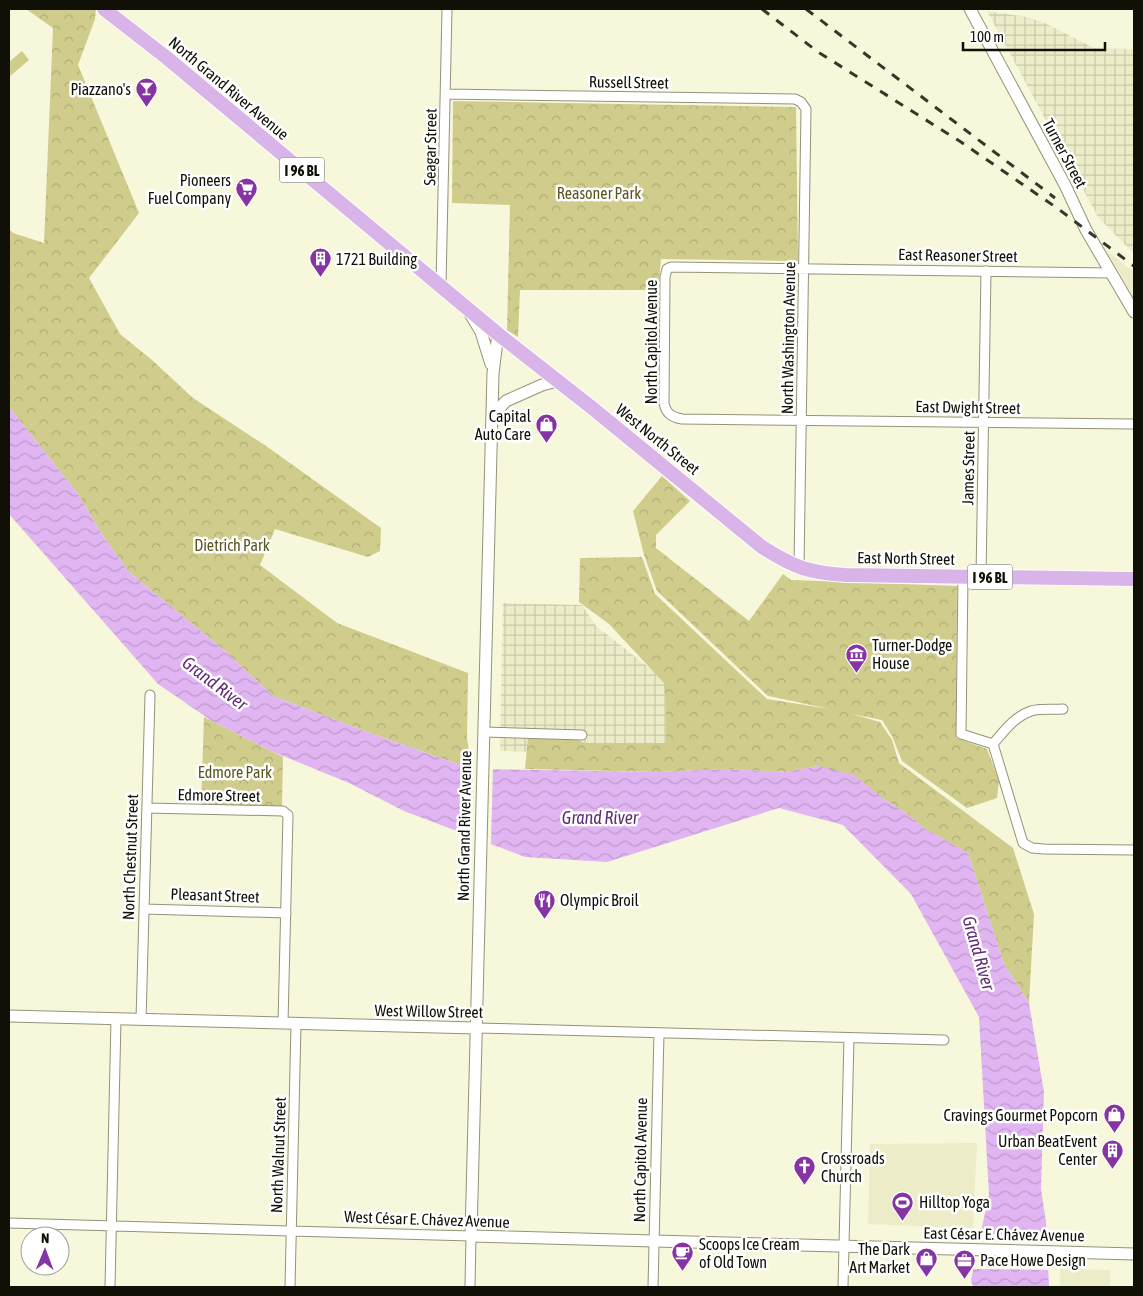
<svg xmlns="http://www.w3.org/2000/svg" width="1143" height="1296" font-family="'Asap Condensed',sans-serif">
<defs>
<pattern id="industrial-grid" width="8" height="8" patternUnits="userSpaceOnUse" patternTransform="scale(1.25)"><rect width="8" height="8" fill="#edecc8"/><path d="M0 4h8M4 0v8" fill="none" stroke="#cac9aa"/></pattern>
<pattern id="forest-crowns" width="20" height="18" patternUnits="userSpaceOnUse" patternTransform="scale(1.25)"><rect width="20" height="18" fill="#cfcc8c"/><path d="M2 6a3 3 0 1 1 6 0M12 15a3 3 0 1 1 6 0" fill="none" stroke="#b1ae77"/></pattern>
<pattern id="water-waves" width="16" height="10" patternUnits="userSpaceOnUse" patternTransform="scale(1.25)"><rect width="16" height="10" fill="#e0b5f2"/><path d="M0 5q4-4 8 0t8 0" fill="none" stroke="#bf9bce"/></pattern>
</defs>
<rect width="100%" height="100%" fill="#f7f7db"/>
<path fill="#edecc8" d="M1106 250 1134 272V299Z
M977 1143 973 1228 868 1224 870 1144Z
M1060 1269 1110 1270V1287H1060Z"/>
<path fill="url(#industrial-grid)" d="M987 11 1027 17 1045 23 1094 48 1134 49V254L1098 217Z
M503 603 582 605 596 626 669 683 668 755 500 751Z"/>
<path fill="#cfcc8c" d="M22 51 29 60 9 77V62Z"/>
<path fill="url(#forest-crowns)" d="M26 9H96L95 19 78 65 139 213 89 278 120 334 152 360 193 398 266 446 381 528 380 551 368 557 275 529 260 565 337 623 468 673 467 738 472 769 367 732 273 696 224 650 129 572 101 533 78 494 9 407V229L13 233 44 243 53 28Z
M453 101 796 107 798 261 661 259 658 290H520L518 337 507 330 510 205 452 203Z
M662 476 690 501 656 535V548L749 621 783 574 791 580 957 586 956 738 987 749 999 781 997 798 967 808 902 761 892 736 882 720 852 714 880 722 892 740 899 763 1013 848 1034 914 1029 1003 1004 964 968 853 924 828 906 813 884 799 818 766 786 772 725 769 659 772 525 769 528 737 576 739 584 743H666V704L664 683 609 624 579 602 580 558 642 557 655 594 767 699 830 709 768 696 657 591 644 555 633 511Z
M204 717 283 757 282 807 201 805Z"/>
<path fill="url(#water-waves)" d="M9 407 78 494 101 533 129 572 224 650 273 696 367 732 472 769 659 772 725 769 786 772 818 766 854 775 884 799 906 813 924 828 968 853 1004 964 1029 1003 1044 1092 1041 1189 1046 1222 1049 1287H973L971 1280 989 1194 979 1017 911 894 843 825 779 808 607 862 525 857 404 811 349 783 271 751 212 721 158 684 9 514Z"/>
<path fill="#f7f7db" d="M473 766H493L491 846 471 839Z
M978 1234 1049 1235 1050 1270 971 1269Z"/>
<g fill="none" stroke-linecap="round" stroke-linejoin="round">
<defs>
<path id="minor" d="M446 94 795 99 801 102 806 109 799 567
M1112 273 671 267 667 269 665 277 664 403C666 414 672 417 682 419L1134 424
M441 285 447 9
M963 576 961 734 993 744 1023 843 1032 848 1044 849 1134 850
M981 577 986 271
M484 732 582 735
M993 744C1004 731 1014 717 1031 711 1040 708 1053 710 1063 709
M147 808 283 811 288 815 283 1023
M144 909 286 913
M141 1020 150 695
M476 1028 944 1040
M9 1223 471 1236 470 1287
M110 1287 116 1019
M290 1287 296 1024
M653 1287 659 1033
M843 1287 849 1038"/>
<path id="tertiary" d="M970 9 1065 185 1086 230 1134 312
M469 312 481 332 491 364
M498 334 493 373 471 1236 1134 1254
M492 416 506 401 542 385 557 381
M9 1016 476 1028"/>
<path id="primary" d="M104 9 167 58 498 334 591 407 762 547C793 567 809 573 846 575L1134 579"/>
</defs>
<use href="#minor" stroke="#949379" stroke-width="11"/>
<use href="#tertiary" stroke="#949379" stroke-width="13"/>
<use href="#primary" stroke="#fff" stroke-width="16"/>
<use href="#minor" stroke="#fff" stroke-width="9"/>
<use href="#tertiary" stroke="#fff" stroke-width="11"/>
<use href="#primary" stroke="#d9b4e8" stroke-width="14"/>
<path stroke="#36362a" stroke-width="3" stroke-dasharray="9 9" stroke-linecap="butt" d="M762 9 818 52 961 142 1057 208 1134 266
M806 9 1055 198"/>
</g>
<defs>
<symbol id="bar-pin" viewBox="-11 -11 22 30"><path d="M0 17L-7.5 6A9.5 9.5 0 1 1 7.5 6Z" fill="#8634a3" stroke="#fff"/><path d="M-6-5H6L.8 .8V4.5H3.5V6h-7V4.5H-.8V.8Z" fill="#fff"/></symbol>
<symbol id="supermarket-pin" viewBox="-11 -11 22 30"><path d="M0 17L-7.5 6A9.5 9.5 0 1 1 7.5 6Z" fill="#8634a3" stroke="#fff"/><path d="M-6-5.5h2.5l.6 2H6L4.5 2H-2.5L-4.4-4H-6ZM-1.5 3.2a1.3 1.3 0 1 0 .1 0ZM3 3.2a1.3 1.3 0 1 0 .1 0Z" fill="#fff"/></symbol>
<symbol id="building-pin" viewBox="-11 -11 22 30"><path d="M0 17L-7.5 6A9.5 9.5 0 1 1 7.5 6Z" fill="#8634a3" stroke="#fff"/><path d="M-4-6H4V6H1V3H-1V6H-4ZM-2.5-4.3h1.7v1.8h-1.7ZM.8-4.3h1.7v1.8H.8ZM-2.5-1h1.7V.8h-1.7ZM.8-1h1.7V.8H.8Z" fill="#fff"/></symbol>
<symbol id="shop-pin" viewBox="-11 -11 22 30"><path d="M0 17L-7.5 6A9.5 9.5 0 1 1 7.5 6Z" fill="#8634a3" stroke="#fff"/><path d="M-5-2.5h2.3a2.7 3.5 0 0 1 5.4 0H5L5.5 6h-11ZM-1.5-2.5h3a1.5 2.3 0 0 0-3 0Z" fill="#fff"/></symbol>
<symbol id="museum-pin" viewBox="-11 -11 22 30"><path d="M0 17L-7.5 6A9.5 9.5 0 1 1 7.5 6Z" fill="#8634a3" stroke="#fff"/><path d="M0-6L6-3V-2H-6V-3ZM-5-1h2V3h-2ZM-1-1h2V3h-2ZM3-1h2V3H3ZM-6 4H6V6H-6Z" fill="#fff"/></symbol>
<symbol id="restaurant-pin" viewBox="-11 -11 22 30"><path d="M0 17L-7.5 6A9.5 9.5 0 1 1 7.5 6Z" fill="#8634a3" stroke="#fff"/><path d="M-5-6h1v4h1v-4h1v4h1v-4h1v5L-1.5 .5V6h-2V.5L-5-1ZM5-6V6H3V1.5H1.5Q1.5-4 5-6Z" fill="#fff"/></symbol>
<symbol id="church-pin" viewBox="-11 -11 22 30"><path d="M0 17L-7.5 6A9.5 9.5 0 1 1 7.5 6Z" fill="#8634a3" stroke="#fff"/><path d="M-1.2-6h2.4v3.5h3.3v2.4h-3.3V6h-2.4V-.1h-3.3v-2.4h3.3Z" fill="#fff"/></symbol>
<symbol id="stadium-pin" viewBox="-11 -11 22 30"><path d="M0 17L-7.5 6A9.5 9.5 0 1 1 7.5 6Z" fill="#8634a3" stroke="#fff"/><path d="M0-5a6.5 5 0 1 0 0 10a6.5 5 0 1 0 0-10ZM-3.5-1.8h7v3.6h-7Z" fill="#fff"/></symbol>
<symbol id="cafe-pin" viewBox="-11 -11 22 30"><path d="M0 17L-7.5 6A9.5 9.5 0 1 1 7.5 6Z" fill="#8634a3" stroke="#fff"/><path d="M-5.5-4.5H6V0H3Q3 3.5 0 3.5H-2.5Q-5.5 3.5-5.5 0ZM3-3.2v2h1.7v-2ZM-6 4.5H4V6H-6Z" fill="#fff"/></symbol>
<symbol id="office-pin" viewBox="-11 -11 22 30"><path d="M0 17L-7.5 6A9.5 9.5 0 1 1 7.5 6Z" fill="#8634a3" stroke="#fff"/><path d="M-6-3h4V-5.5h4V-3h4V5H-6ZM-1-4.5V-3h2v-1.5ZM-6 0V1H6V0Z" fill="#fff"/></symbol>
</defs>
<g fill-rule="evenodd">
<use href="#bar-pin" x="134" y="76" width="25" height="34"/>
<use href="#supermarket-pin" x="234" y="176" width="25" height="34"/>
<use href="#building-pin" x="308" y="246" width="25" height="34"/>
<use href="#shop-pin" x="534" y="412" width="25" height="34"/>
<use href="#museum-pin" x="844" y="642" width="25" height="34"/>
<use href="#restaurant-pin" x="532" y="888" width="25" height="34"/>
<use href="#shop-pin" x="1102" y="1102" width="25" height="34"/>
<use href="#building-pin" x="1100" y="1138" width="25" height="34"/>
<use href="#church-pin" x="792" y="1154" width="25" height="34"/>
<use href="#stadium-pin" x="890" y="1190" width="25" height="34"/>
<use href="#cafe-pin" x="670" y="1240" width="25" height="34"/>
<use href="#shop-pin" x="914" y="1246" width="25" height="34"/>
<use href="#office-pin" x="952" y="1248" width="25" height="34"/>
</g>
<g text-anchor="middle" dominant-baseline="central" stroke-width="5" stroke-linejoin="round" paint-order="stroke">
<g fill="#fff" stroke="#585851" stroke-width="1">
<rect x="279.5" y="157.5" width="45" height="25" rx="4"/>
<rect x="967.5" y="564.5" width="45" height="25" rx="4"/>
</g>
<g font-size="15" font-weight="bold" fill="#101007">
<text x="302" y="170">I 96 BL</text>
<text x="990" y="577">I 96 BL</text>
</g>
<g font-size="16" fill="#101007" stroke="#fff">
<text transform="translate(629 82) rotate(1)">Russell Street</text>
<text transform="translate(229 88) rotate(40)">North Grand River Avenue</text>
<text transform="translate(430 147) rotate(-89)">Seagar Street</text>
<text transform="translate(1065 153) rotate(62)">Turner Street</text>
<text transform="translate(958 255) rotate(1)">East Reasoner Street</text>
<text transform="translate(788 338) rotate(-89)">North Washington Avenue</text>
<text transform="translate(651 342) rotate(-90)">North Capitol Avenue</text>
<text transform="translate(968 407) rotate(1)">East Dwight Street</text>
<text transform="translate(658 439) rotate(39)">West North Street</text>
<text transform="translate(968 468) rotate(-89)">James Street</text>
<text transform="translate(906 558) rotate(1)">East North Street</text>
<text transform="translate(219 795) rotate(1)">Edmore Street</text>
<text transform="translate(464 826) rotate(-89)">North Grand River Avenue</text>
<text transform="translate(130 857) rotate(-88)">North Chestnut Street</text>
<text transform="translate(215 895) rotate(2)">Pleasant Street</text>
<text transform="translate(429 1011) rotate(1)">West Willow Street</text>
<text transform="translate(278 1155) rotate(-88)">North Walnut Street</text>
<text transform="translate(640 1160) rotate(-89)">North Capitol Avenue</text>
<text transform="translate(427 1219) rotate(2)">West César E. Chávez Avenue</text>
<text transform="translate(1004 1234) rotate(1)">East César E. Chávez Avenue</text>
</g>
<g font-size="16" fill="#101007" stroke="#fff" text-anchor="start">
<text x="131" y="89" text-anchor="end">Piazzano's</text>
<text x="231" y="180" text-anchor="end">Pioneers<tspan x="231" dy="18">Fuel Company</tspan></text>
<text x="336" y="259">1721 Building</text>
<text x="531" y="416" text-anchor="end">Capital<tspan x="531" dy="18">Auto Care</tspan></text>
<text x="872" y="645">Turner-Dodge<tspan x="872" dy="18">House</tspan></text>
<text x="560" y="900">Olympic Broil</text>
<text x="1098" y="1115" text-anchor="end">Cravings Gourmet Popcorn</text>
<text x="1097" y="1141" text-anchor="end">Urban BeatEvent<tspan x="1097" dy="18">Center</tspan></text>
<text x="821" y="1158">Crossroads<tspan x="821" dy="18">Church</tspan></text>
<text x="919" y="1202">Hilltop Yoga</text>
<text x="699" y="1244">Scoops Ice Cream<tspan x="699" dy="18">of Old Town</tspan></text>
<text x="910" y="1249" text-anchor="end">The Dark<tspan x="910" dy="18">Art Market</tspan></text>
<text x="980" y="1260">Pace Howe Design</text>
</g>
<g font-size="16" fill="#59561f" stroke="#fff">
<text x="599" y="193">Reasoner Park</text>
<text x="232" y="545">Dietrich Park</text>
<text x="235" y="772">Edmore Park</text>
</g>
<g font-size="18" font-style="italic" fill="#602c74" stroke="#fff">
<text transform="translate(215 683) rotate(37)">Grand River</text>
<text x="600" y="817">Grand River</text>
<text transform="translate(979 953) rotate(74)">Grand River</text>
</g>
</g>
<rect width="1143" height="1296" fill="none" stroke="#101007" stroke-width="20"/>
<g transform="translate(45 1251) rotate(1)"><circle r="24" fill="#ffffff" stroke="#9f9f9c"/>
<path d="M0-4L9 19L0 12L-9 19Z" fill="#8634a3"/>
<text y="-8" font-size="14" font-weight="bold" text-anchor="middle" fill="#101007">N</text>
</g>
<path d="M963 42v8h142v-8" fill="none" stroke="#101007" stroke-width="2.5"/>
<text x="970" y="42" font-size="15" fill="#101007" stroke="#ffffff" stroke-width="4" paint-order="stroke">100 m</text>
</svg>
